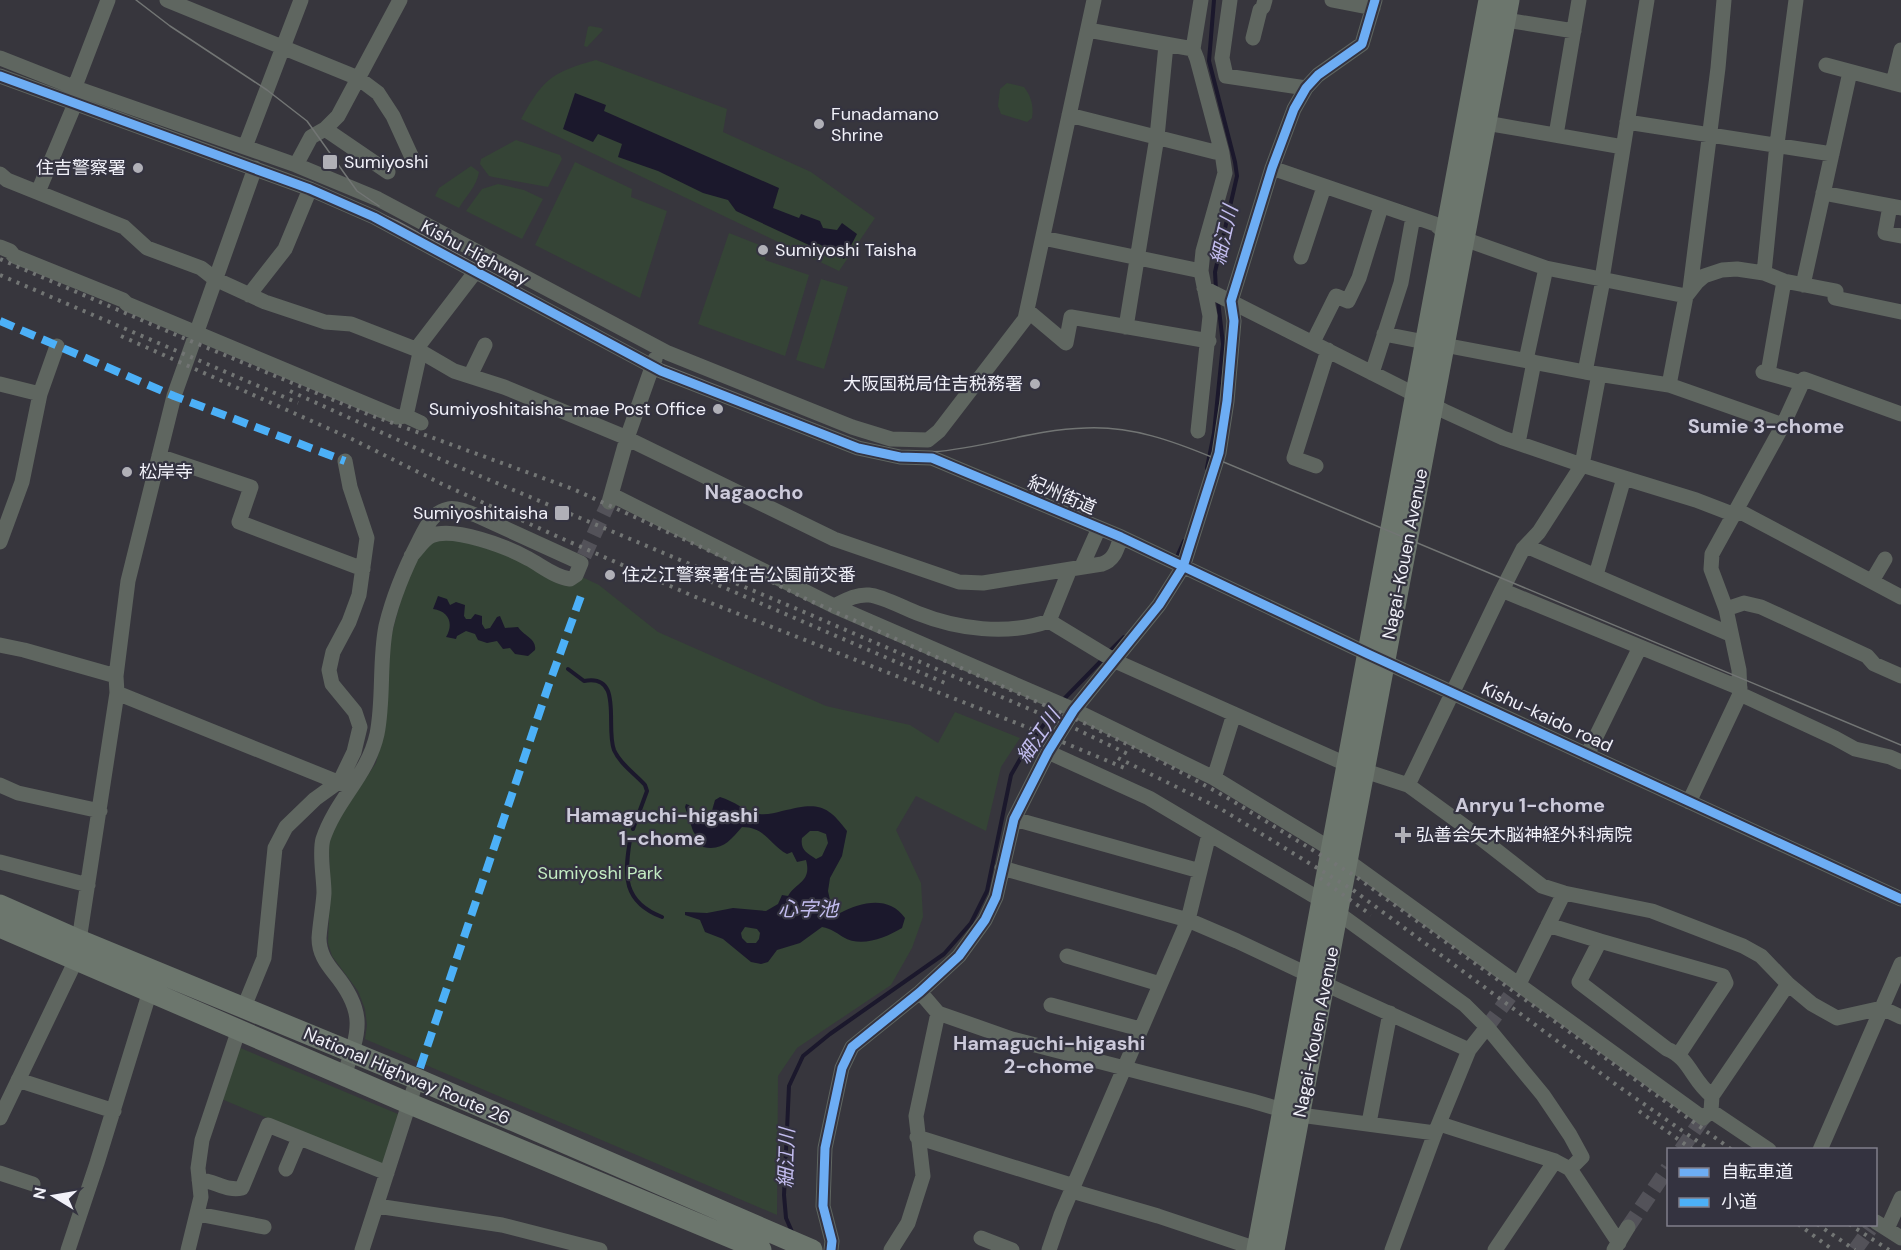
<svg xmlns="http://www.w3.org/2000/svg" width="1901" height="1250" font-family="'DM Sans','Noto Sans JP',sans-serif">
<rect width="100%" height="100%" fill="#37363d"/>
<path fill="#354436" d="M590 26 601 28 603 30 587 47 584 46 588 27Z
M596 60 727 109 723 132 811 172 875 218 839 271 521 119C543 79 552 72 596 60Z
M1007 83 1024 87C1031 96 1034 106 1032 118L1027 122 1001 114 998 106 1000 89Z
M516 140 560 155 562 159 548 187 493 177 489 176 480 164 481 159Z
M575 162 632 189 631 197 667 211 640 298 535 245Z
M471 166 479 172C477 186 466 196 459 208L435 196 439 188Z
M498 184 524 190 543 199 522 239 466 211 482 189Z
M729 233 767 248 765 260 809 275 785 356 698 324Z
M821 279 848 287 824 369 796 360Z
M447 539 469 543 513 557 561 585H574L582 577 599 585 658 632 826 706 910 725 938 743 955 712 1020 738 1001 767 986 831 916 796 896 830 921 883 923 917 912 948 891 985 797 1048 778 1076 777 1215 365 1039 367 1025 365 1009 358 991 332 956 328 943 330 892 329 842 337 821 376 763 383 734 391 636 406 582 420 554 431 542Z
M238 1047 398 1114 382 1166 219 1098Z"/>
<path fill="#1b182c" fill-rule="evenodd" d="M575 93 606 105 604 111 779 188 773 208 799 218 801 214 820 221 823 228 837 230 842 223 857 234 844 259 819 244 814 243 811 246 736 211 728 200 703 193 658 171 618 157 622 144 598 134 593 142 563 129Z
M438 596 447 599 450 605 456 602 465 605 464 616 466 619H471L475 614 482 616V624L485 629 490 628 497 617 500 616 505 628 518 627C524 636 537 639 535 650L528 656 515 654 510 648 503 649 497 641 487 643 478 640 475 634 466 631 457 636 456 639 446 637C454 624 449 611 433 609Z
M720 797C734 801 745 811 759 814 767 815 775 813 782 811 815 803 826 802 847 831L842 856 830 878 828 891 832 909 840 913C861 902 889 895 905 918L902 928C885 938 861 948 843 937 835 932 832 929 822 927L800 943 777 950 768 962 761 964 751 962 723 939 705 932 700 920 685 915V912L707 913 733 908 766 911 778 904 782 895 788 896C796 882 812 882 806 860L797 862 792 852 787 854C769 844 765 827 742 827 730 841 722 851 703 847L693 831 685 807 686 804 689 805 699 820H705L711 814 715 800ZM810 831H818L826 834 828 843 822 856 816 859C807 853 800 850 802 838ZM745 927 757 929 760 933 759 939 756 943H747L742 938 741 933Z"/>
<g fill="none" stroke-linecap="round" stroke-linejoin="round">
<path stroke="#1b182c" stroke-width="4" d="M1214 0 1209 61 1235 162 1237 176 1215 272 1216 290
M1207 468 1214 433 1223 344 1218 301
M1176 559 1184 541
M1108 653 1124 637
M568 669 584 681C624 673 605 727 614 750 620 764 635 774 645 785L647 791 633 829
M1062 701 1103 659
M630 840C624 876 623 902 662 917
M793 1234 786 1218 784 1195 789 1086 803 1056 830 1034 944 954 971 923 987 891 1011 775 1027 747 1057 707"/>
<path stroke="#535259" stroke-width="15" stroke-dasharray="15 8" stroke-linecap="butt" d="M584 556 609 502
M1487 1027 1519 984
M1681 1150 1703 1118
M1628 1227 1668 1168
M1855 1250 1870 1229"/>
<path stroke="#5f6660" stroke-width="15" d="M167 0 358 78 378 93 393 116 414 162
M1230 0 1222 58 1226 76 1306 88
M1332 0 1373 8
M1506 20 1574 31
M1088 30 1193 49
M1253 38 1260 10 1263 7 1265 0
M0 58 76 88 296 165 378 199 668 353 852 427 891 439 928 440
M1826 65 1901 85
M0 76 310 189 374 217 661 371 858 448 900 457 932 458 1121 537 1368 654 1901 899
M1893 83 1901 50
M1069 115 1215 152
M1627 122 1832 154
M1486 123 1623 147
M325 129 388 172
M1556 135 1579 0
M245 147 301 0
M296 165 311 137 325 129 338 116 400 0
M1272 168 1435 224 1445 233
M0 174 7 180 124 227 147 248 201 268 215 279 265 302 325 322 351 324 418 350 454 371 504 387 620 435 834 539 959 582 983 583 1102 564C1115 560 1117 548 1121 537
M38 192 72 111 77 81 108 0
M1823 193 1901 208
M1890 206 1885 233 1901 236
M1043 238 1201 271
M1464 239 1546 268 1686 296
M0 247 10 251 14 256 123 300 127 304 397 417 406 416 421 423
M1301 257 1324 187
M1764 273 1777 144 1796 0
M1602 279 1647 0
M1803 285 1850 72
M1204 288 1404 389 1444 411 1503 438 1582 465 1696 500 1735 515
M1690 289 1718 68 1724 0
M249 295 285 249 310 189
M1028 311 1066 343 1071 317 1209 341
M1126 327 1157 137 1166 45
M1384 334 1425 342
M1313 342 1336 296 1348 301 1359 278 1381 207
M1444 345 1585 372 1669 385 1783 425
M1526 360 1546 268
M1585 372 1603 280
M1763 372 1802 383
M1372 373 1401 283 1413 217
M1768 373 1784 281
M470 376 485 345
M0 384 40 394
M1669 385 1686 296 1697 282 1704 276 1722 270 1737 269 1764 273 1784 281 1836 291 1835 298 1901 312
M406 416 419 357 420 344 476 271
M1198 431 1210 316 1201 271 1203 251 1225 173 1222 153 1197 59 1193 49 1201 0
M928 440 939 431 1025 319 1094 0
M1518 443 1534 362
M159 456 251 487 239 522 363 569
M1316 466 1294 458 1328 350
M612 495 834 606 1074 710 1214 778 1331 849
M609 502 627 438 655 359
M1737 510 1901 597
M0 542 22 482 40 394 57 346
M1526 546 1730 634
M1082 566 1099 528
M1596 575 1624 478
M1872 581 1885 559
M1501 592 1523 549 1539 532 1582 465 1599 374
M834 606C846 600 856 594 869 595 882 596 904 608 917 613 957 629 1007 636 1049 621L1070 569
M1726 609 1744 603 1761 607 1867 656 1874 664 1901 676
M1049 621 1115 661 1346 764
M0 645 24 650 116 676
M117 693 345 785
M1740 694 1835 738 1855 749 1890 757 1901 762
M1048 752 1149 798 1321 900
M1587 755 1640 647
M1365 771 1408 785 1478 836 1542 886 1564 893 1652 911 1743 946 1761 956 1788 984 1812 1004 1837 1018 1882 1008 1901 1017
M1214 778 1234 714
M0 785 18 793 100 811
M1408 785 1501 592 1504 591 1740 688
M1689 802 1740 694 1739 670 1726 609 1711 569 1712 554 1783 425 1804 379 1901 414
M1014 819 1200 871
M1348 861 1703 1118 1711 1111 1712 1096 1788 984
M0 862 88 885
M1002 868 1188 920 1237 941 1307 974
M1338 913 1465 1005 1487 1027 1543 1095 1570 1135 1582 1157 1570 1169
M1548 925 1600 941
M1067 956 1160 984
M1325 984 1469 1050
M1519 984 1564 893
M920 992 938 1013 1012 1039 1252 1101 1300 1115 1435 1133
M1051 1005 1140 1029
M244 1007 264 958 275 848 286 827 315 799 340 781 354 752 360 727 355 712 332 684 329 670 333 652 349 622 359 595 367 538 350 487 345 461
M1679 1054 1726 983 1723 976 1600 941 1579 982 1667 1049C1690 1058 1692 1081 1712 1096
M344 1075C360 1031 366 1012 335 974 326 963 319 953 319 938 320 923 323 908 324 893 324 877 319 853 323 839 336 800 368 775 377 734 384 699 379 661 386 626 393 597 405 568 419 541 425 529 432 512 448 509 457 507 470 513 478 516L581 563 576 575 570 579C555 577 542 566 529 559 508 547 453 526 431 536 424 539 417 550 411 556
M18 1080 114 1111
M1711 1111 1769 1150
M0 1118 76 960 117 693 116 676 128 581 174 396 255 168
M1369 1123 1390 1013
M1440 1124 1555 1161 1570 1169 1619 1243
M917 1137 1074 1186
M1820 1150 1901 964
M286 1169 299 1138
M0 1173 33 1184
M199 1180C214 1180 227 1192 242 1188L268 1125 387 1173
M1072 1191 1158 1216 1257 1249
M377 1206 502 1225 600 1250
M198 1214 264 1227
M1876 1222 1901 1238
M1887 1229 1901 1198
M981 1238 1012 1250
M68 1250 97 1163 150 991
M188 1250 201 1197 198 1168 202 1140 239 1029
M362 1250 417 1079
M831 1250 832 1241 823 1206 825 1148 842 1068 852 1047 920 992 959 956 985 920 996 897 1014 819 1048 752 1074 710 1159 605 1183 567 1219 453 1227 401 1234 321 1231 301 1272 168 1294 109 1306 88 1318 75 1362 44 1375 0
M891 1250 908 1223 923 1176 916 1116 938 1013
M1049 1250 1061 1215 1188 920 1209 834
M1392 1250 1435 1133 1469 1050 1487 1027
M1495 1250 1555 1161
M1614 1250 1628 1227"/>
<path stroke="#6c766d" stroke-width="21" d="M0 905 79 940 417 1079 812 1250
M0 927 408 1103 761 1250
M1257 1250 1489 0
M1274 1250 1509 0"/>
<path stroke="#727574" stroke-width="1.5" d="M136 0 170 26 267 90 307 121 357 191 379 206
M0 71 297 179 397 221 637 353 663 365 860 443C941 470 1007 430 1086 428 1132 426 1173 441 1214 458L1901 745"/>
<path stroke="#727574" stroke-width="4" stroke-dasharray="3 6" stroke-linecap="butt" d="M0 259 181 337 365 413 573 489 714 553 804 598 1080 721 1157 759 1226 797 1355 876 1732 1150
M0 275 298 403
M121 336 352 439 440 483 554 535 693 596 1029 728 1127 769
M290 391 449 463 797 609 1076 729 1132 756
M702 578 945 683
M1118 758 1221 809 1353 890 1618 1086 1710 1150
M1320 878 1371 915
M1639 1111 1693 1150
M1798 1224 1833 1250
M1817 1224 1855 1250
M1849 1224 1889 1250"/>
<path stroke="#4cb0f7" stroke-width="8" stroke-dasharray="15 8" stroke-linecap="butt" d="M0 321 174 396 345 461
M420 1068 548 687 582 593"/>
<defs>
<path id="cycleway" d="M0 76 310 189 374 217 661 371 858 448 900 457 932 458 1121 537 1368 654 1901 899
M831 1250 832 1241 823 1206 825 1148 842 1068 852 1047 920 992 959 956 985 920 996 897 1014 819 1048 752 1074 710 1159 605 1183 567 1219 453 1227 401 1234 321 1231 301 1272 168 1294 109 1306 88 1318 75 1362 44 1375 0"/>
</defs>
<use href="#cycleway" stroke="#343340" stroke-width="13"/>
<use href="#cycleway" stroke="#6dadf4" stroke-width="9"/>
</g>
<g fill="#b0b0b7" stroke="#343340" stroke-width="2">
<circle cx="819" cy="124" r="6"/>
<rect x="322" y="154" width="16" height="16" rx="3"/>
<circle cx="138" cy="168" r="6"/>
<circle cx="763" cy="250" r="6"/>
<circle cx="1035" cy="384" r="6"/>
<circle cx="718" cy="409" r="6"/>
<circle cx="127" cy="472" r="6"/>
<rect x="554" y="505" width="16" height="16" rx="3"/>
<circle cx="610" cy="575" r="6"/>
<path d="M1400 826h6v6h6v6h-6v6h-6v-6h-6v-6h6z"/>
</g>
<g text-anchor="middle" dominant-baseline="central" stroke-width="4.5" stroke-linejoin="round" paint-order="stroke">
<g font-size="18" fill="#f1f1f9" stroke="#343340" text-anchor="start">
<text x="831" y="114">Funadamano<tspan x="831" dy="21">Shrine</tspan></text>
<text x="344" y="162">Sumiyoshi</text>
<text x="126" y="168" text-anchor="end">住吉警察署</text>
<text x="775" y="250">Sumiyoshi Taisha</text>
<text x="1023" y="384" text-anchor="end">大阪国税局住吉税務署</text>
<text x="706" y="409" text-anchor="end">Sumiyoshitaisha-mae Post Office</text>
<text x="139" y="472">松岸寺</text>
<text x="548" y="513" text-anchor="end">Sumiyoshitaisha</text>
<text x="622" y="575">住之江警察署住吉公園前交番</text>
<text x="1416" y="835">弘善会矢木脳神経外科病院</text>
</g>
<g font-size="18" fill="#f1f1f9" stroke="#343340">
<text transform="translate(475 253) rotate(28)">Kishu Highway</text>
<text transform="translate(1062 495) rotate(23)">紀州街道</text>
<text transform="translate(1405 554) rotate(-79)">Nagai-Kouen Avenue</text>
<text transform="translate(1547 717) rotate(25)">Kishu-kaido road</text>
<text transform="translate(1316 1032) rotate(-79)">Nagai-Kouen Avenue</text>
<text transform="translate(407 1076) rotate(23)">National Highway Route 26</text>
</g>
<g font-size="18" fill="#c3ecc2" stroke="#343340">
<text x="600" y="873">Sumiyoshi Park</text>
</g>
<g font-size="20" font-style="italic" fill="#c3bdef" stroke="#343340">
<text transform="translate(1224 235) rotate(-77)">細江川</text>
<text transform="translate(1038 736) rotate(-56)">細江川</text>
<text x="808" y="909">心字池</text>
<text transform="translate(786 1158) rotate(-88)">細江川</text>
</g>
<g font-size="20" font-weight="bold" fill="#cccada" stroke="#343340">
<text x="1766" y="426">Sumie 3-chome</text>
<text x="754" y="492">Nagaocho</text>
<text x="1530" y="805">Anryu 1-chome</text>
<text x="662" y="815">Hamaguchi-higashi<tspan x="662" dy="23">1-chome</tspan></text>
<text x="1049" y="1043">Hamaguchi-higashi<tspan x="1049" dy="23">2-chome</tspan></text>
</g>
</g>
<rect x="1667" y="1148" width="210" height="78" fill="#343340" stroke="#807f8a" stroke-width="1.5"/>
<rect x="1679" y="1168" width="30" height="9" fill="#6dadf4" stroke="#807f8a" stroke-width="1.5"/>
<text x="1721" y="1178" font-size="18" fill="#f1f1f9">自転車道</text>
<rect x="1679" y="1198" width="30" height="9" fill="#4cb0f7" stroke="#807f8a" stroke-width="1.5"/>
<text x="1721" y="1208" font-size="18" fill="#f1f1f9">小道</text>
<g transform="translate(54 1196) rotate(281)" stroke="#343340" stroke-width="4.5" paint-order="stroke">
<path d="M0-4.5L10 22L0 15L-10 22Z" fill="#f1f1f9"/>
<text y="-9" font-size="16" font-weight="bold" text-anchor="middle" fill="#f1f1f9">N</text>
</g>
</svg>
